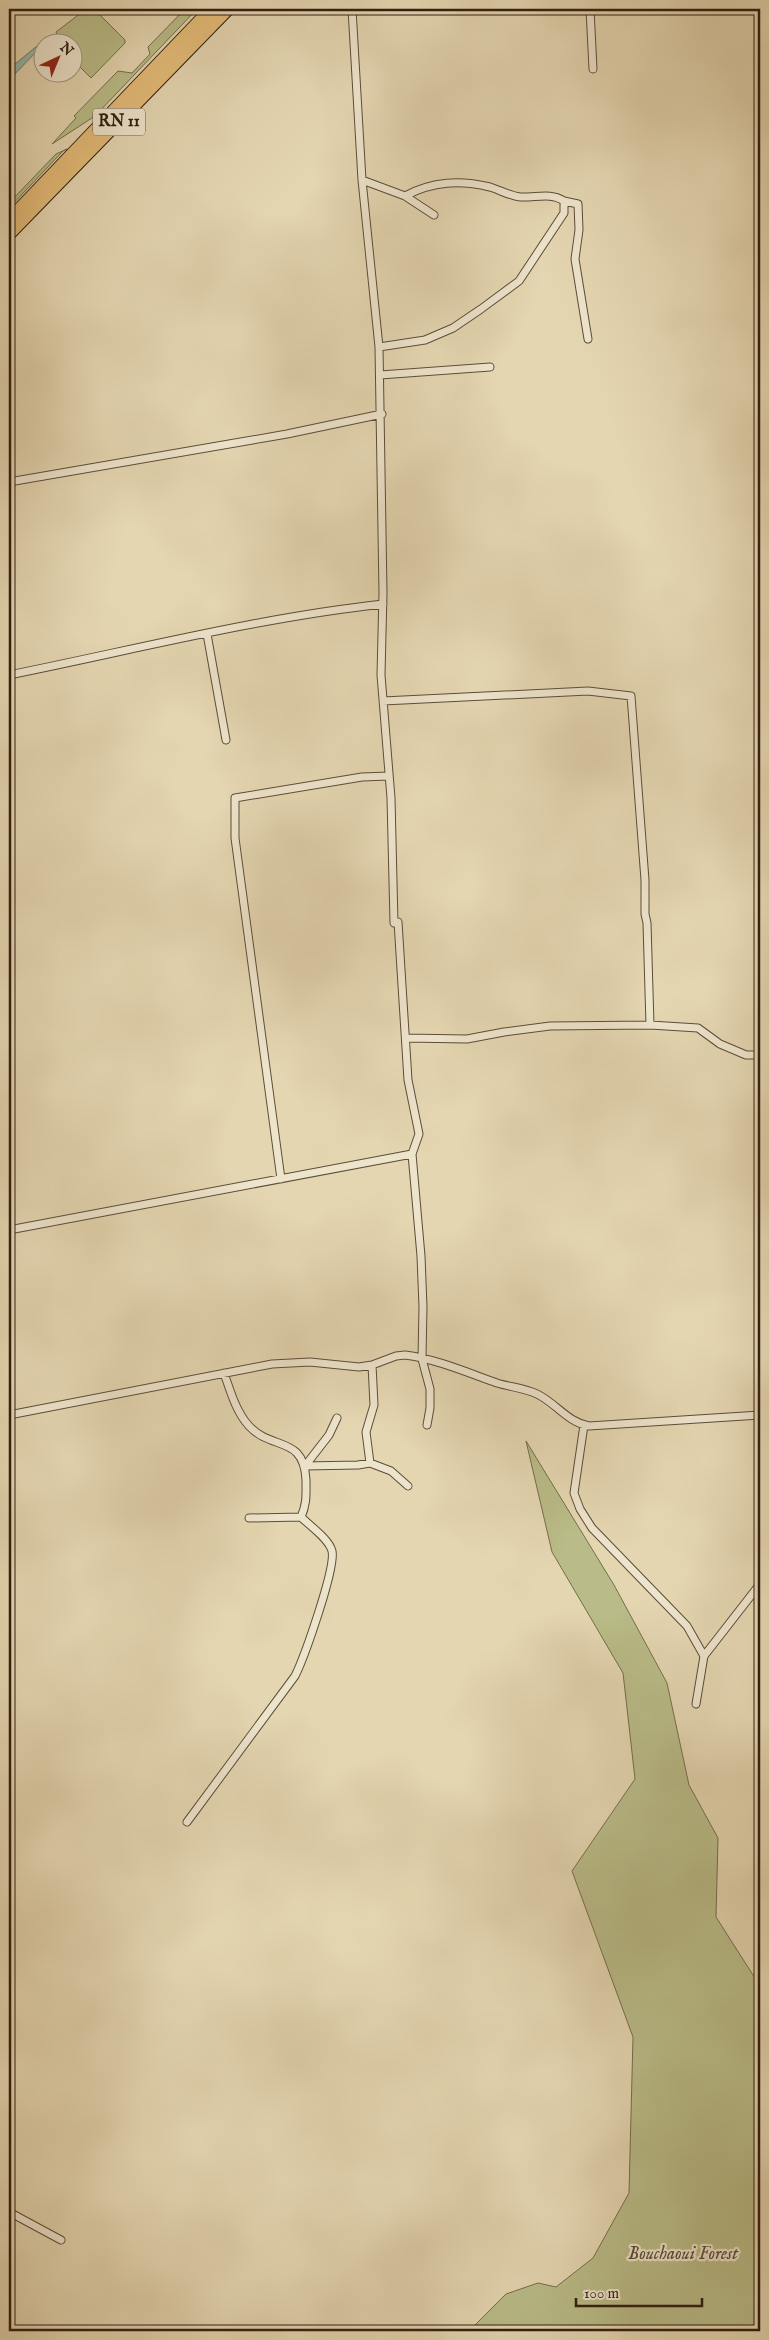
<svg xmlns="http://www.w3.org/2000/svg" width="769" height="2340" font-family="'IM FELL English',serif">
<rect width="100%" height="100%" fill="#e4d6b1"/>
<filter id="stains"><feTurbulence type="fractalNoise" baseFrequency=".004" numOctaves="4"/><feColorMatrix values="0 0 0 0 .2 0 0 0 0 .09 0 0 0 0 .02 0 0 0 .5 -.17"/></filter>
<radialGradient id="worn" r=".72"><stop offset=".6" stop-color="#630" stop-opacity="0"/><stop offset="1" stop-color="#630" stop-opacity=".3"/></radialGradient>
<path fill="#b9bc88" stroke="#746d4c" d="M86 9H94L125 40V43L91 78 73 60 72 42H55L57 36 56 32Z
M185 9H197L95 116 52 144 76 118 74 116 118 71 132 73 150 54 148 47Z
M67 149 63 151 9 208V203L56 154Z
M526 1441 614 1585 667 1683 689 1785 718 1838 716 1917 760 1986V2331H612L594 2326 592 2331H469L506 2294 538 2283 556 2287 593 2258 629 2193 633 2037 572 1871 635 1779 623 1673 552 1552Z"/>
<path fill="#95b9ac" stroke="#6d7b6e" d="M37 46 40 48 9 80V69Z"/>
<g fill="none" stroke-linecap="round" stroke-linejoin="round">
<defs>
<path id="street" d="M352 9 362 180 379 347 383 593 381 675 391 798 394 923
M590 9 593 69
M362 180 405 196C433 181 460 180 490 187 500 190 510 196 520 197 535 198 551 192 564 201V213L519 281 481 309 453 328 425 340 379 347
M405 196 434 215
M564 201 578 204 579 230 575 259 588 339
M380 375 490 367
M9 482 287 434 382 414
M207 634 226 740
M9 675C133 650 257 618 383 604
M383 701 588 691 631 696 645 880V914L647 923 650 1025
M398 922 408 1080 419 1134 412 1154 421 1256 423 1307 422 1359 430 1389V1408L427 1425
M406 1038 467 1039 504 1032 550 1026 650 1025 698 1028 720 1044 746 1055H760
M281 1179 235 838V798L362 777 389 776
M9 1230 412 1154
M224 1373C230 1390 236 1412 249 1426 272 1451 304 1435 306 1480 306 1494 307 1504 301 1517
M9 1415 272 1364 310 1362 359 1367 372 1365 396 1356 405 1355C436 1359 466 1372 497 1383 510 1387 524 1388 537 1394 556 1403 567 1422 589 1426L760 1415
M584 1425 574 1493 580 1509 592 1528 687 1626 704 1656
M370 1463 366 1432 374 1405 372 1365
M305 1466 358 1465 370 1463 391 1471 408 1486
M305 1466 329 1435 337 1418
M696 1704 704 1656 760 1584
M187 1822 295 1676C304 1658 336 1568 332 1551 329 1539 310 1526 301 1517L249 1518
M9 2212 61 2240"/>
<path id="highway" d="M9 220 211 9
M9 234 228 9"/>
</defs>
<use href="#street" stroke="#5d4c39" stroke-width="9"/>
<use href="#highway" stroke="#301e11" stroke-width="14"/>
<use href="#street" stroke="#ede4cc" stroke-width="7"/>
<use href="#highway" stroke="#e2bb78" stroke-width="12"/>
</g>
<g text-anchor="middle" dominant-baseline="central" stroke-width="4.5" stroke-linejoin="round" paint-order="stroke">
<rect fill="#ede4cc" stroke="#695949" stroke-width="1" x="93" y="108.5" width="52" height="27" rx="4"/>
<g font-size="16" font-weight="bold" fill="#301e11">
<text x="119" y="122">RN 11</text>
</g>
<g font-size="18" font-style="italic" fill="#594d35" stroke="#ede4cc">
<text x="683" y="2254">Bouchaoui Forest</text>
</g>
</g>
<rect width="769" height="2340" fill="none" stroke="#e4d6b1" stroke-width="30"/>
<rect x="10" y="10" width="749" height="2320" fill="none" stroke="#301e11" stroke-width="2.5"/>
<rect x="15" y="15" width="739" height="2310" fill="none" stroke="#301e11"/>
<g transform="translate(58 58) rotate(44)"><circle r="24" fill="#ede4cc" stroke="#a19581"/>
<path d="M0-4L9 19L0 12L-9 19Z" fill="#8f2418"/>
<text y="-8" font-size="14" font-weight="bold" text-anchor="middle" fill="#301e11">N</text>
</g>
<path d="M576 2298v8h126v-8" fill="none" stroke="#301e11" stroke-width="2.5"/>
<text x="584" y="2298" font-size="15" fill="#301e11" stroke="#ede4cc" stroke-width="4" paint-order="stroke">100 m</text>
<rect width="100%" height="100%" filter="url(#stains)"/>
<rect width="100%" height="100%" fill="url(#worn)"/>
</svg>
